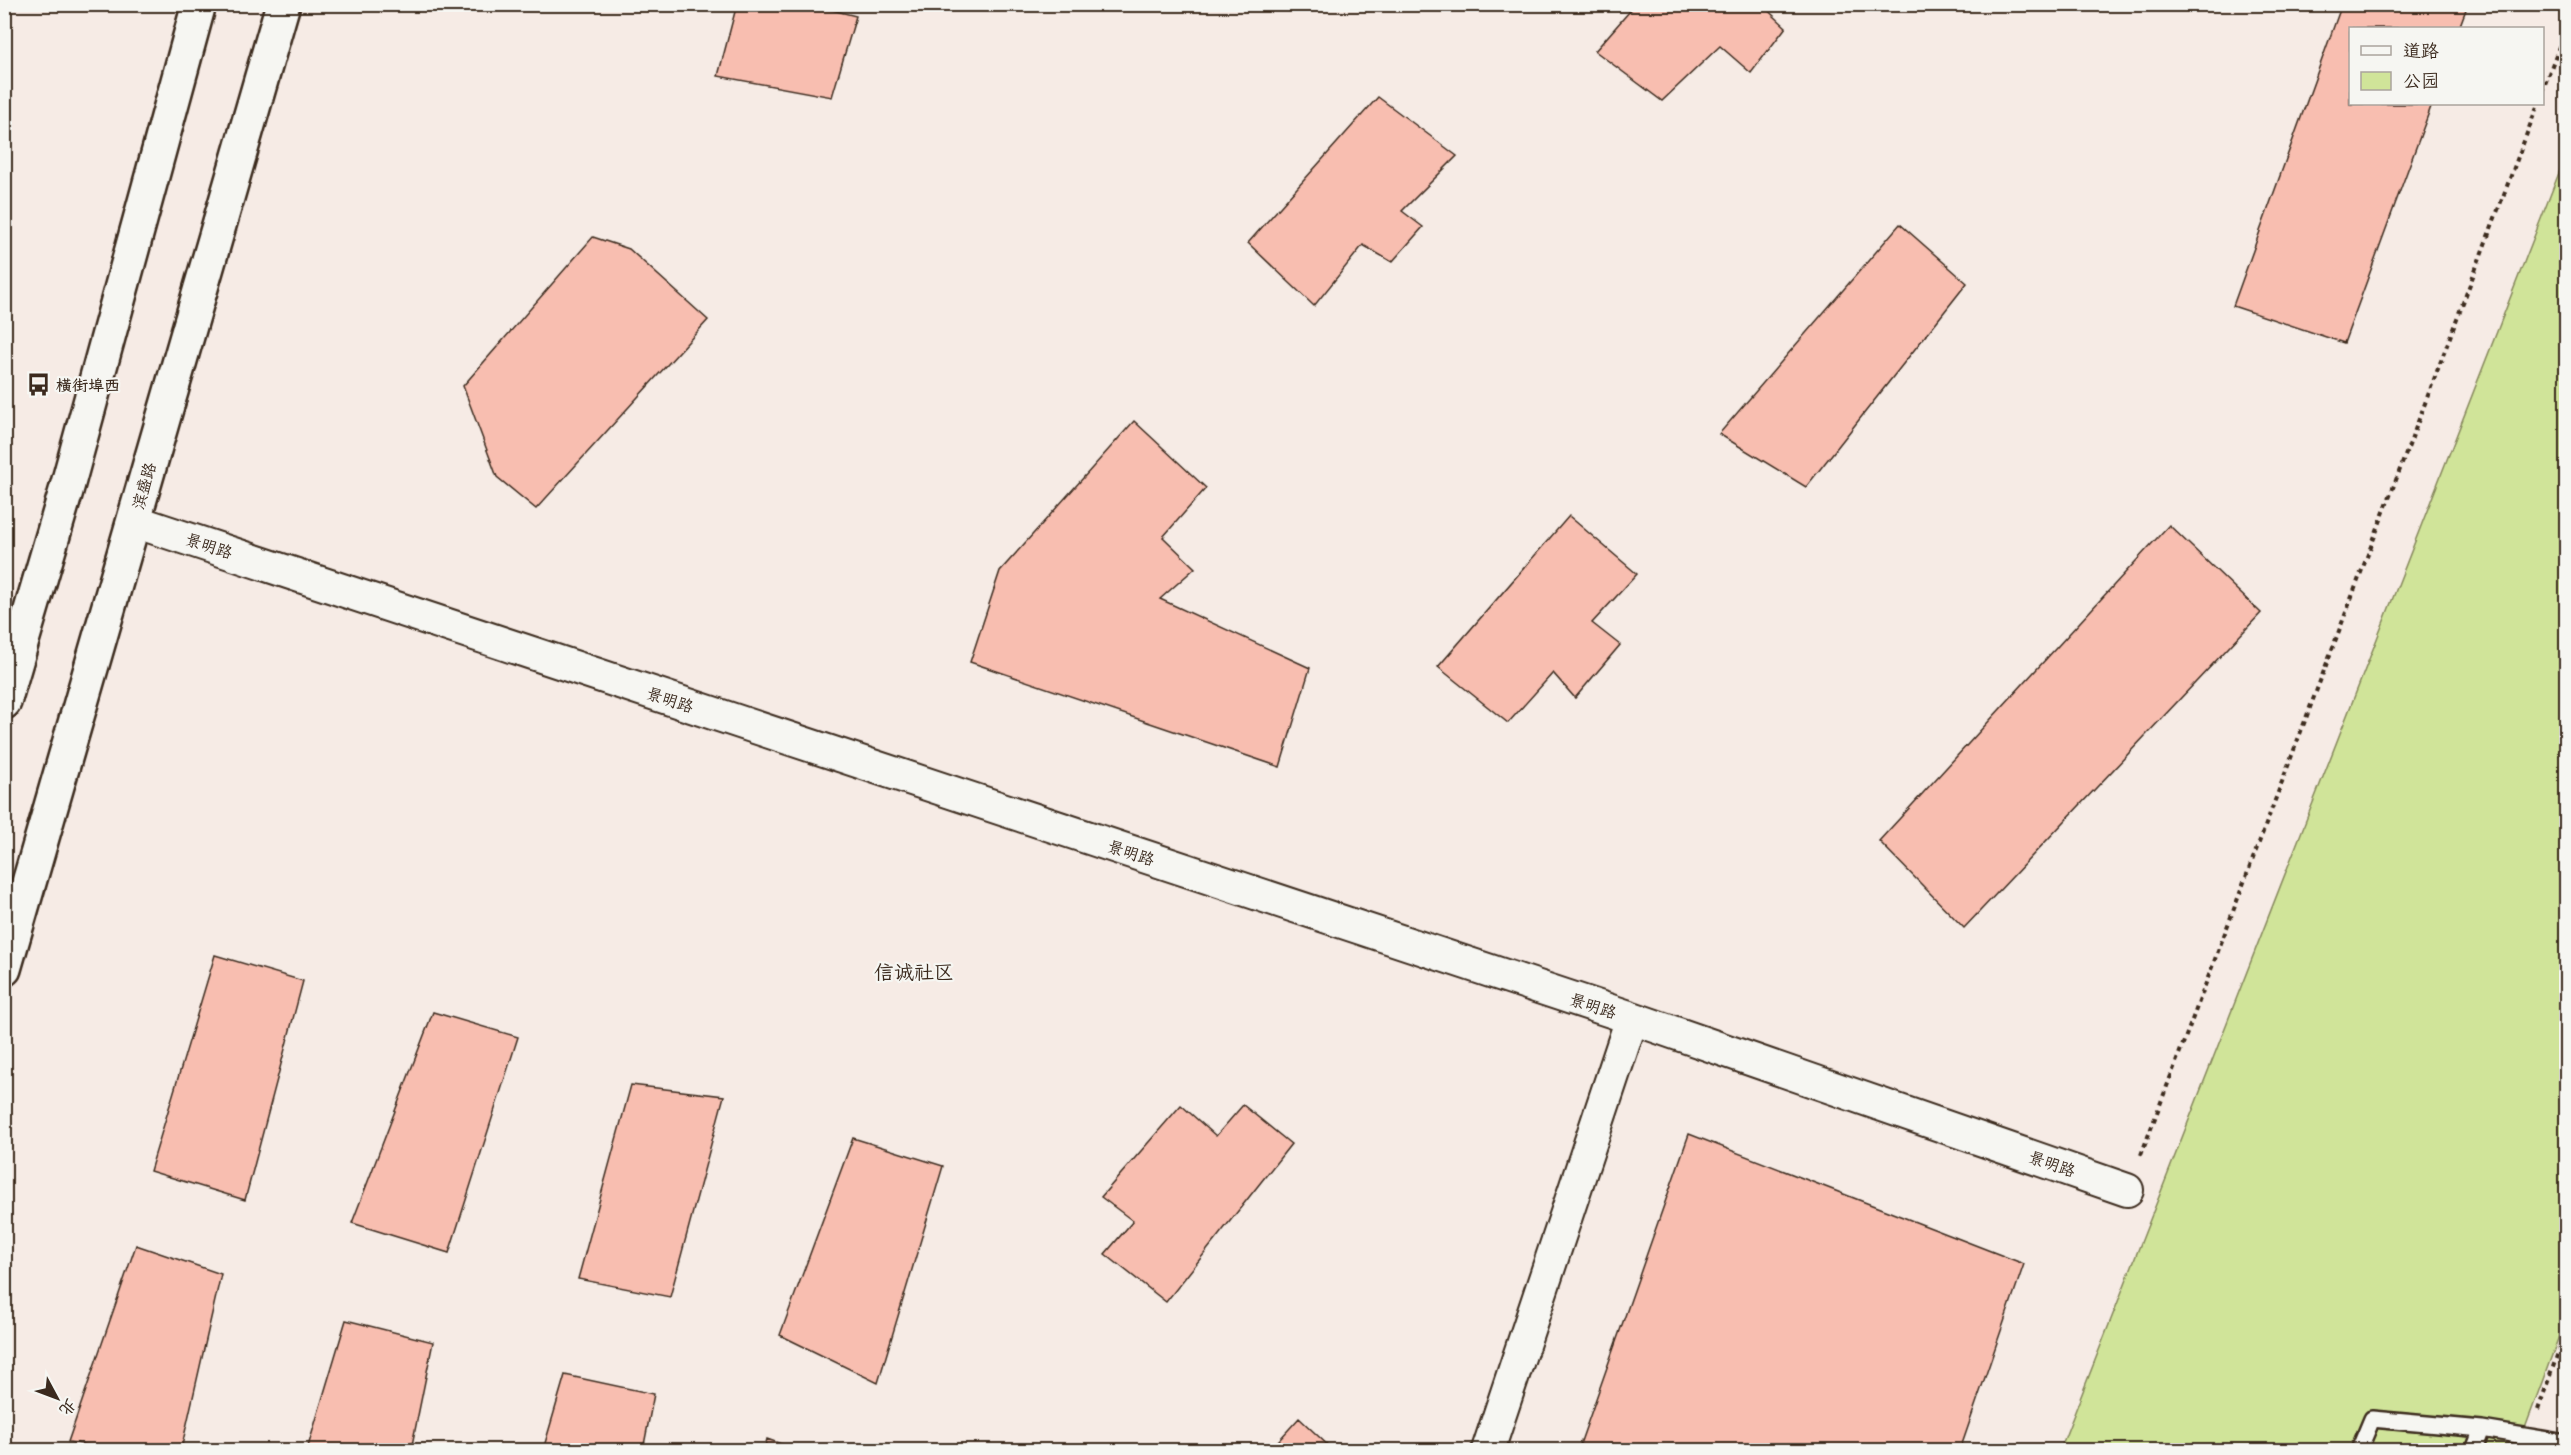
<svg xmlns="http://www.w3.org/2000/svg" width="2571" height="1455" font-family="Sriracha,'LXGW WenKai TC',sans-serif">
<rect width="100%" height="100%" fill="#f6ebe5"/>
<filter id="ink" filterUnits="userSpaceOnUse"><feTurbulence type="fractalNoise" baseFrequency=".0167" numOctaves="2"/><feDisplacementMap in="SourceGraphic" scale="12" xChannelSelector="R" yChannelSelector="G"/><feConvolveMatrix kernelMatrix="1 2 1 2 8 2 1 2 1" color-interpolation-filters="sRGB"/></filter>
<g filter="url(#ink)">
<path fill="#d0e499" stroke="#86875c" stroke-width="1.5" d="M2566 155V1317L2517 1450H2060Z"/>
<path fill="#f8beb0" stroke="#3b2a1e" stroke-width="1.5" d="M737 4H820V7L856 16 832 97 718 76Z
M1636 4H1761L1786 27 1751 73 1720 46 1662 101 1595 51Z
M2342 4H2468L2459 28H2350V104H2432L2344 343 2233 306Z
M1378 97 1457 156 1402 211 1423 227 1392 262 1363 245 1314 306 1248 243Z
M1900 224 1967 283 1806 487 1719 434Z
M593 237 629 249 708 320 536 509 497 477 463 386Z
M1134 421 1206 488 1163 537 1195 568 1160 599 1310 668 1280 767 970 662 1000 571Z
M1569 516 1637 574 1592 623 1620 645 1575 698 1553 673 1508 723 1438 667Z
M2169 525 2261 613 1964 928 1879 841Z
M215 955 303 981 245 1200 150 1171Z
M433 1012 518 1037 449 1253 352 1223Z
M631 1085 724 1096 670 1297 578 1279Z
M1181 1105 1216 1136 1243 1105 1291 1144 1166 1302 1105 1254 1133 1221 1101 1197Z
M1689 1134 2024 1264 1960 1450H1578Z
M853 1138 943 1166 878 1383 780 1335Z
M136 1245 221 1274 181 1450H121L68 1442Z
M346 1320 433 1342 411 1450H307Z
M565 1375 654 1394 643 1450H543Z
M1299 1418 1333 1450H1270Z
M767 1439 798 1450H764Z"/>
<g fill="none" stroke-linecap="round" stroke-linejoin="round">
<defs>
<path id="lane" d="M2359 1450 2372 1419 2482 1429
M2474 1450 2482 1429 2566 1443"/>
<path id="street" d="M134 521 1632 1018 2127 1190
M1488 1450 1632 1018"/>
<path id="secondary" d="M4 702 66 491 199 4
M4 969 283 4"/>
</defs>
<use href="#lane" stroke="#3b2a1e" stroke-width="20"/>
<use href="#street" stroke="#3b2a1e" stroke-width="36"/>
<use href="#secondary" stroke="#3b2a1e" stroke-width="38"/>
<path stroke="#3b2a1e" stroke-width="4" stroke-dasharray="4.5 4.5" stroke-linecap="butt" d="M2542 92 2566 28
M2141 1155 2538 104
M2538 1410 2566 1330"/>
<use href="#lane" stroke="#f6f6f2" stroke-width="15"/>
<use href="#street" stroke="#f6f6f2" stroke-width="32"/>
<use href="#secondary" stroke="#f6f6f2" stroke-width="33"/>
</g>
</g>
<defs>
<symbol id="bus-bare" viewBox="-9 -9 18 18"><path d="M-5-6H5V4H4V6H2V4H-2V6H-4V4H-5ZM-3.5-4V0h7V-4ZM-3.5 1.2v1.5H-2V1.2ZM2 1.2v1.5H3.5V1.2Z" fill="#3b2a1e" stroke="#f6f6f2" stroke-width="2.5" paint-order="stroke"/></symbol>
</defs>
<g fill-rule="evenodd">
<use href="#bus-bare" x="22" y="368" width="33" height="33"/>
</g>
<g text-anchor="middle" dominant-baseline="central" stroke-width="4.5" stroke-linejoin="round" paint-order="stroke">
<g font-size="16" font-weight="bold" fill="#3b2a1e" stroke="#f6f6f2" text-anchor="start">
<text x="56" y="385">横街埠西</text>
</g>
<g font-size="16" fill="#3b2a1e" stroke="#f6f6f2">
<text transform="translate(144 486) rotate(-74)">滨盛路</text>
<text transform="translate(209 546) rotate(18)">景明路</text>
<text transform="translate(670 700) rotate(18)">景明路</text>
<text transform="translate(1131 853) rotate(18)">景明路</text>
<text transform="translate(1593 1006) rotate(18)">景明路</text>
<text transform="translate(2052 1164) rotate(19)">景明路</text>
</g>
<g font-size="20" fill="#3b2a1e" stroke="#f6f6f2">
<text x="914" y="972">信诚社区</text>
</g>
</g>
<rect width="2571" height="1455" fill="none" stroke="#f6f6f2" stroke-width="24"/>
<rect x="12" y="12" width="2547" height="1431" fill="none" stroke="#3b2a1e" stroke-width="2" filter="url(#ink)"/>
<rect x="2349" y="27" width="195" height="78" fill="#f6f6f2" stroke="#aba49d" stroke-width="1.5"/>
<rect x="2361" y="46" width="30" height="9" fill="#f6f6f2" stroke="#aba49d" stroke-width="1.5"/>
<text x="2403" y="57" font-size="18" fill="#3b2a1e">道路</text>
<rect x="2361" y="72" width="30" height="18" fill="#d0e499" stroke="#aba49d" stroke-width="1.5"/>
<text x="2403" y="87" font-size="18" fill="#3b2a1e">公园</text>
<g transform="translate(57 1398) rotate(131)" stroke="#f6f6f2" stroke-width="4.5" paint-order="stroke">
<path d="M0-4.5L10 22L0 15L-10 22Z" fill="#3b2a1e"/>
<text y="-9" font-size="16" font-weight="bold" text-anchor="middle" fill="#3b2a1e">北</text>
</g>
</svg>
